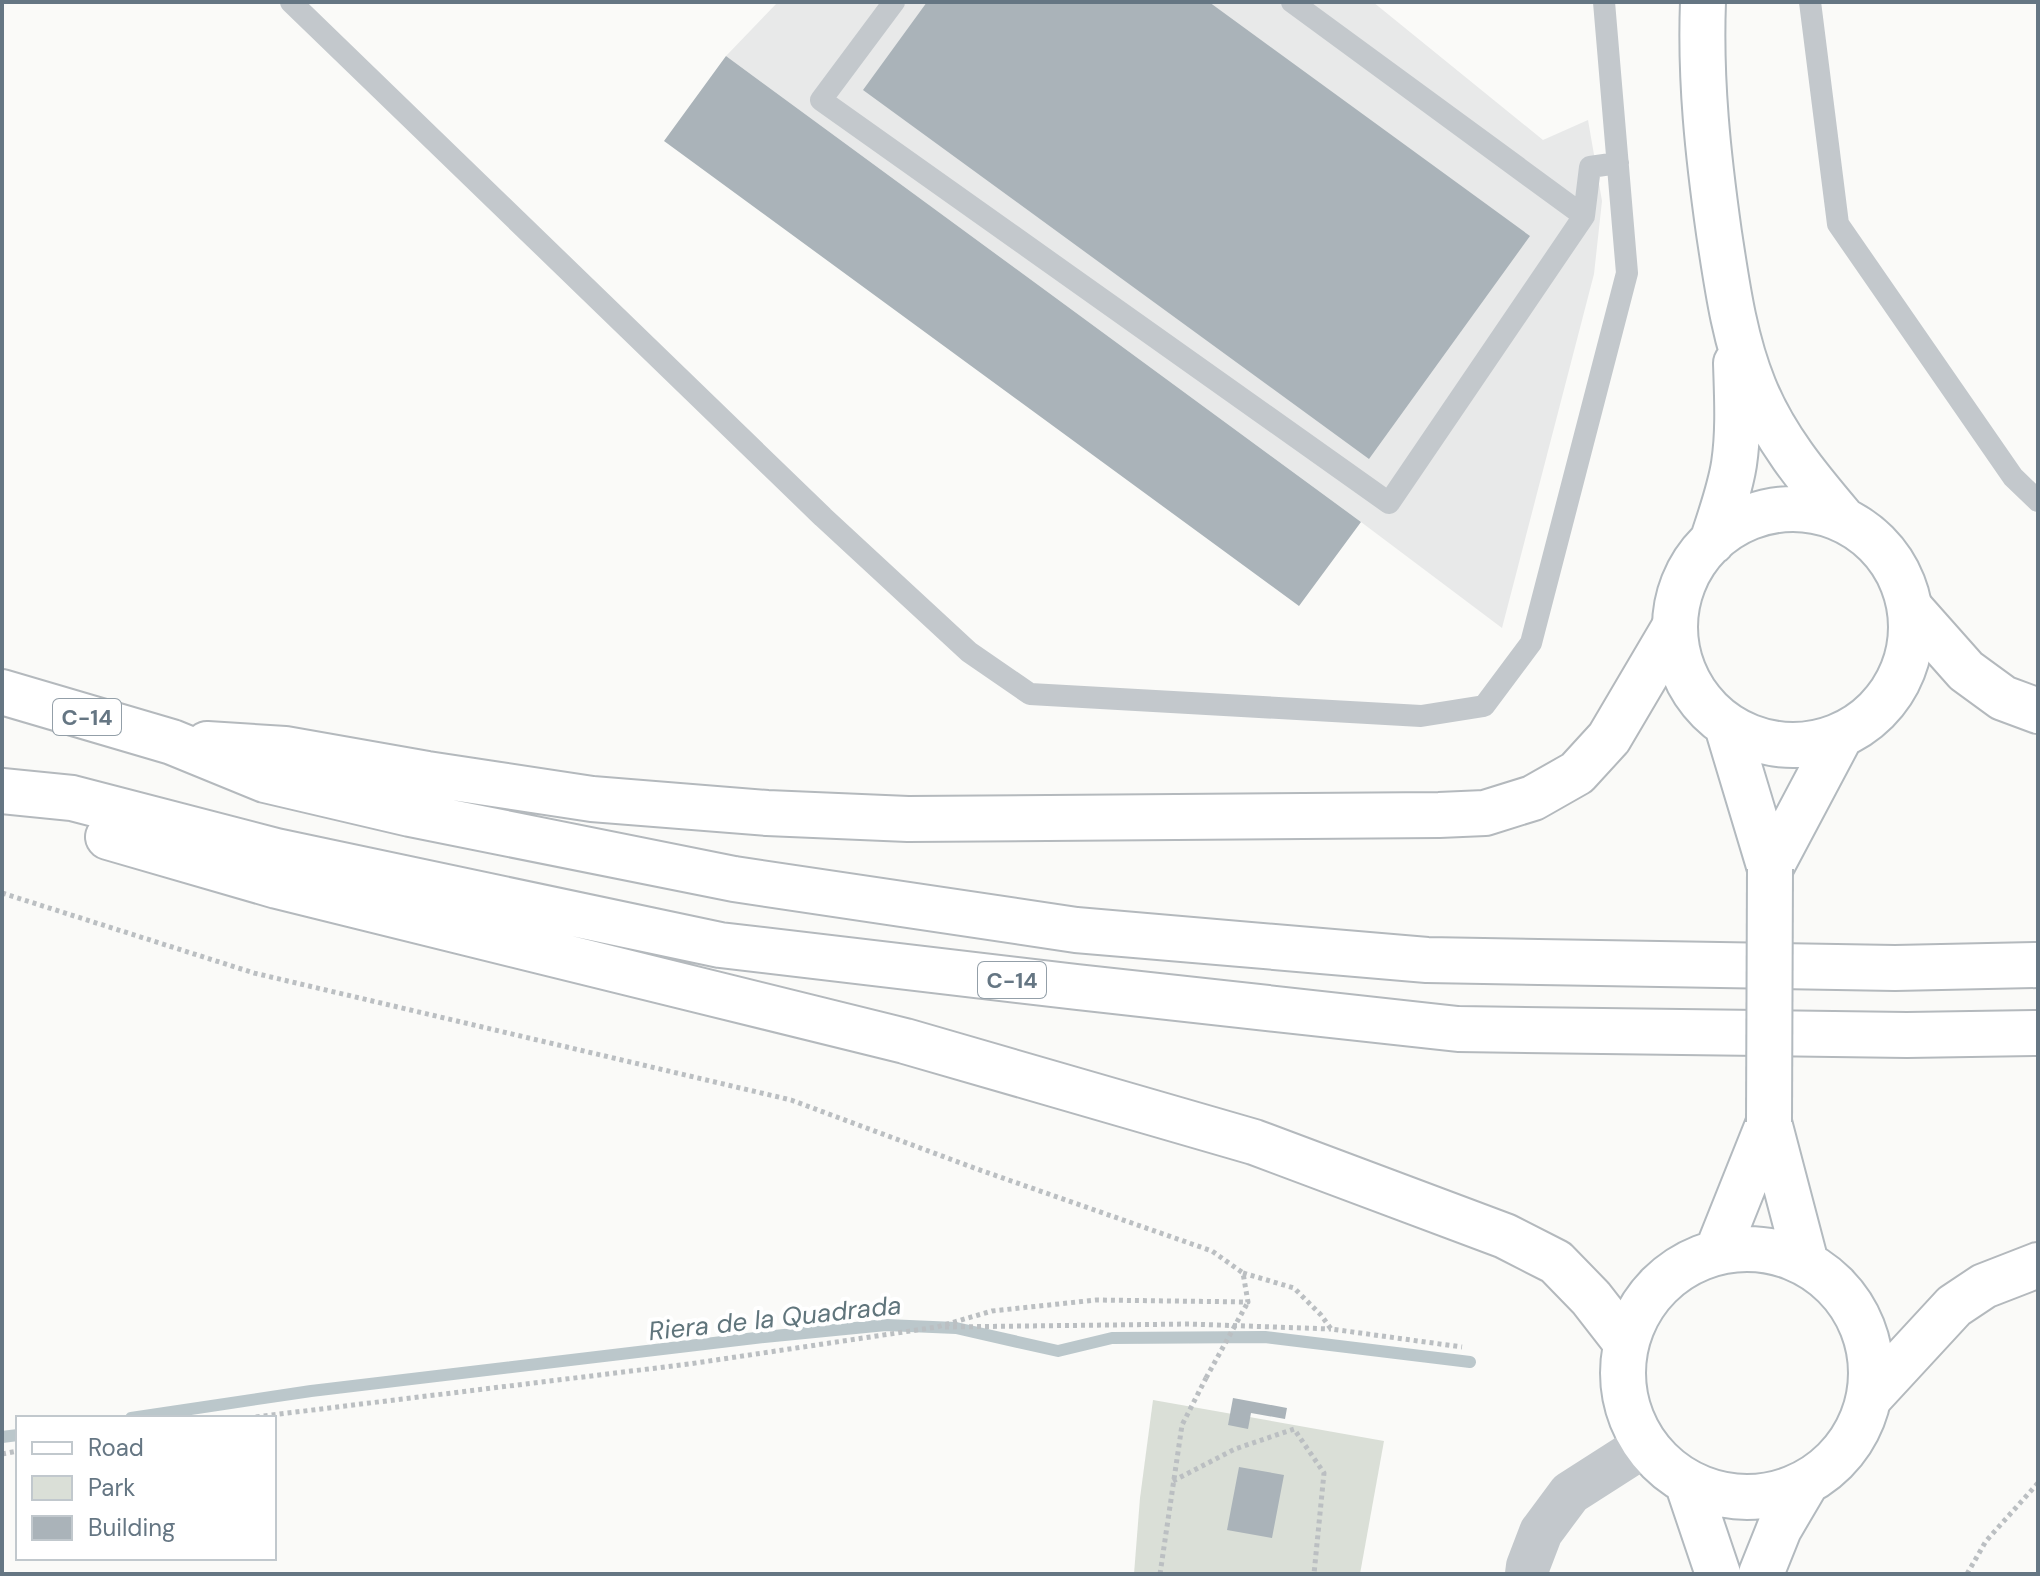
<svg xmlns="http://www.w3.org/2000/svg" width="2040" height="1576" font-family="'DM Sans',sans-serif">
<rect width="100%" height="100%" fill="#fafaf8"/>
<path fill="#e8e9e9" d="M778 2H1373L1543 140 1588 120 1602 201 1594 274 1502 628 1361 522 726 56Z"/>
<path fill="#dadfd7" d="M1153 1400 1384 1441 1360 1574H1134L1140 1498Z"/>
<g fill="none" stroke-linecap="round" stroke-linejoin="round">
<path stroke="#bbc7cb" stroke-width="12" d="M131 1418 311 1391 764 1337 886 1325 956 1328 1058 1351 1112 1338 1265 1337 1470 1362
M2 1437 18 1435"/>
</g>
<path fill="#aab3b9" d="M927 2H1209L1530 236 1369 459 863 90Z
M726 56 1361 522 1299 606 664 141Z
M1233 1398 1287 1408 1285 1419 1251 1413 1248 1429 1228 1425Z
M1239 1467 1284 1475 1272 1538 1227 1530Z"/>
<g fill="none" stroke-linecap="round" stroke-linejoin="round">
<defs>
<path id="secondary" d="M1703 2C1700 81 1708 155 1719 233 1727 285 1734 338 1754 387 1774 437 1808 478 1842 518
M1675 627a118 118 0 1 1 236 0a118 118 0 1 1-236 0Z
M1712 542C1720 517 1730 490 1734 464 1739 431 1737 396 1736 363
M1727 726 1770 869
M1770 869 1840 737
M1769 1122 1806 1263
M1623 1373a124 124 0 1 1 248 0a124 124 0 1 1-248 0Z
M1717 1252 1769 1122
M1687 1482 1718 1574
M1761 1574 1779 1529 1806 1483"/>
<path id="motorway" d="M1911 609 1966 671 2003 698 2038 711
M2 692 172 742 265 780 410 814 734 879 1076 930 1427 960 1895 968 2038 965
M207 744 285 749 427 774 592 799 767 813 908 819 1439 815 1485 813 1533 798 1577 773 1609 738 1675 626
M2 791 72 798 276 851 720 945 1077 987 1458 1029 1907 1035 2038 1033
M108 837 277 886 905 1041 1254 1142 1505 1236 1556 1262 1591 1298 1626 1343
M1869 1398 1954 1306 1984 1286 2038 1265"/>
</defs>
<use href="#secondary" stroke="#b3babf" stroke-width="48"/>
<use href="#motorway" stroke="#b4b9bd" stroke-width="48"/>
<path stroke="#bbbfc2" stroke-width="5" stroke-dasharray="4 4" stroke-linecap="butt" d="M2 893 254 973 791 1100 977 1169 1212 1251 1243 1273 1248 1302 1096 1300 992 1311 937 1327 689 1364 247 1418
M1243 1273 1294 1288 1321 1315 1331 1329 1462 1347
M945 1327 1189 1324 1331 1329
M2 1454 18 1451
M1173 1481 1235 1449 1294 1429 1324 1473 1314 1574
M1160 1574 1182 1425 1206 1378
M1967 1574 1986 1541 2038 1483"/>
<path stroke="#c3c8cc" stroke-width="22" d="M291 2 823 517 969 652 1030 694 1421 716 1484 706 1531 643 1627 273 1604 2
M894 2 821 100 1389 503 1584 216 1590 167 1618 163
M1292 2 1584 216
M1810 2 1838 224 2013 477 2038 501"/>
<path stroke="#c3c8cc" stroke-width="44" d="M1527 1574 1528 1566 1541 1532 1570 1493 1645 1445"/>
<use href="#secondary" stroke="#fff" stroke-width="44"/>
<use href="#motorway" stroke="#fff" stroke-width="44"/>
<defs>
<path id="secondary-bridge" d="M1769 1122 1770 869"/>
</defs>
<use href="#secondary-bridge" stroke="#b3babf" stroke-width="48" stroke-linecap="butt"/>
<path stroke="#bbbfc2" stroke-width="5" stroke-dasharray="4 4" stroke-linecap="butt" d="M1206 1378 1248 1302"/>
<use href="#secondary-bridge" stroke="#fff" stroke-width="44"/>
</g>
<g text-anchor="middle" dominant-baseline="central" stroke-width="8" stroke-linejoin="round" paint-order="stroke">
<g fill="#fff" stroke="#939fa8" stroke-width="2">
<rect x="53" y="699" width="68" height="36" rx="6"/>
<rect x="978" y="962" width="68" height="36" rx="6"/>
</g>
<g font-size="22" font-weight="bold" fill="#657683">
<text x="87" y="717">C-14</text>
<text x="1012" y="980">C-14</text>
</g>
<g font-size="26" font-style="italic" fill="#60757c" stroke="#fff">
<text transform="translate(775 1318) rotate(-6)">Riera de la Quadrada</text>
</g>
</g>
<rect width="2040" height="1576" fill="none" stroke="#657683" stroke-width="8"/>
<rect x="16" y="1416" width="260" height="144" fill="#ffffff" stroke="#c1c8cd" stroke-width="2"/>
<rect x="32" y="1442" width="40" height="12" fill="#ffffff" stroke="#c1c8cd" stroke-width="2"/>
<text x="88" y="1456" font-size="24" fill="#657683">Road</text>
<rect x="32" y="1476" width="40" height="24" fill="#dadfd7" stroke="#c1c8cd" stroke-width="2"/>
<text x="88" y="1496" font-size="24" fill="#657683">Park</text>
<rect x="32" y="1516" width="40" height="24" fill="#aab3b9" stroke="#c1c8cd" stroke-width="2"/>
<text x="88" y="1536" font-size="24" fill="#657683">Building</text>
</svg>
